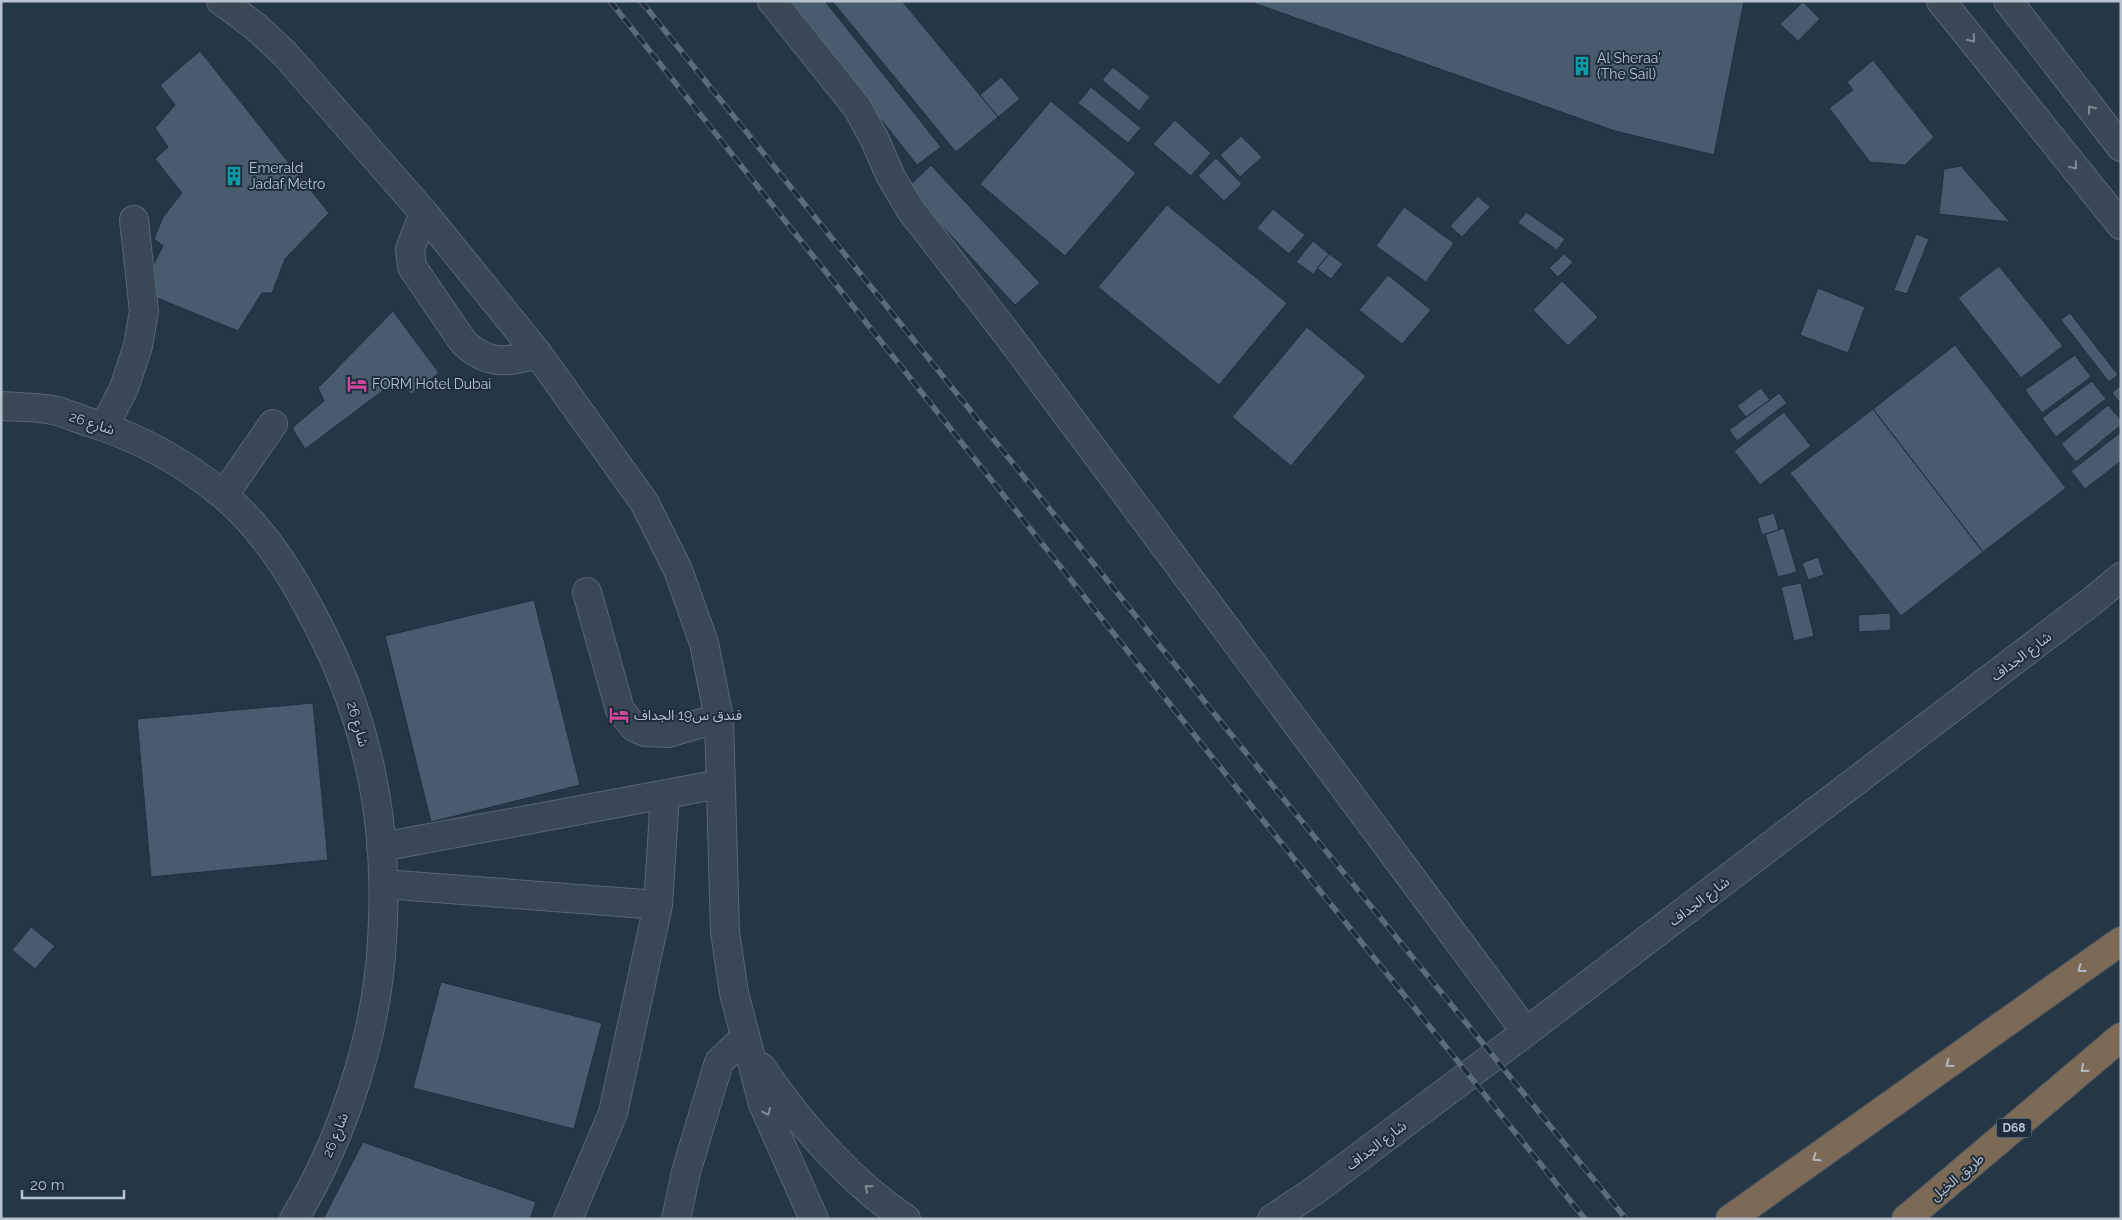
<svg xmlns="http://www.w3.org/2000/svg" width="2122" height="1220" font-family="Raleway,'Noto Sans Arabic',sans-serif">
<rect width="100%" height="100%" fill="#253646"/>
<path fill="#495c6d" stroke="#212f3d" d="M787 1H825L941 147 917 165Z
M832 1H902L998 117 956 152Z
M1248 1H1744L1714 155 1615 131Z
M1803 2 1820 19 1798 41 1780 24Z
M200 51 329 213 285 259 272 293H262L238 331 140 291 163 246 154 239 163 217 182 193 155 159 168 147 155 128 175 105 160 85Z
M1873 60 1934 137 1905 165 1870 162 1829 108 1853 90 1847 82Z
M1113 67 1150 97 1139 111 1102 80Z
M1001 77 1020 99 998 117 980 95Z
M1091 87 1141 128 1128 143 1078 103Z
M1051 101 1136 173 1065 256 980 184Z
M1175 120 1211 153 1191 176 1153 144Z
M1241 136 1262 157 1240 177 1220 155Z
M1216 158 1242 184 1224 201 1198 176Z
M931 165 1040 283 1015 305 907 188Z
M1961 166 2010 222 1939 214 1944 169Z
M1478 196 1490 207 1462 237 1450 226Z
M1167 205 1287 303 1219 385 1098 287Z
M1404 207 1454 243 1426 282 1376 246Z
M1273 209 1305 235 1289 254 1257 228Z
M1526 212 1565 239 1557 250 1518 223Z
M1916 234 1929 239 1907 294 1894 290Z
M1313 241 1329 254 1313 274 1296 262Z
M1329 254 1343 264 1331 279 1317 268Z
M1564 254 1573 262 1558 277 1549 268Z
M1999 266 2063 346 2021 378 1958 298Z
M1388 275 1431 310 1402 344 1359 310Z
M1562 281 1598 317 1568 346 1533 310Z
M1818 288 1865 307 1848 353 1800 335Z
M393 311 439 373 411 394 397 380 305 449 292 428 324 401 318 388Z
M2070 313 2118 375 2109 382 2061 320Z
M1307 327 1366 376 1291 466 1232 417Z
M1955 345 2066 488 1983 552 1873 409Z
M2075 355 2091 377 2042 413 2025 390Z
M2092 381 2106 399 2056 437 2042 418Z
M2121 385V404L2112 393Z
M1761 388 1770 400 1746 417 1737 406Z
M1779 393 1787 403 1737 441 1729 430Z
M2108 405 2121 420V425L2076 462 2061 444Z
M1873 409 1983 552 1901 616 1790 473Z
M1784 412 1811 446 1760 485 1734 451Z
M2121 432V461L2085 489 2071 471Z
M1774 513 1779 530 1762 535 1757 518Z
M1784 528 1797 572 1778 577 1765 534Z
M1818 557 1824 575 1808 580 1802 563Z
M1801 583 1814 636 1794 641 1781 587Z
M534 600 580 785 431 822 385 636Z
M1890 613 1891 630 1859 632 1858 615Z
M313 703 328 860 151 877 137 719Z
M31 927 55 946 35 969 12 950Z
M441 982 602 1023 574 1129 413 1088Z
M363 1142 536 1202 530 1219H323Z"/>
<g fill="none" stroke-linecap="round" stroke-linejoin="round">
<defs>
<path id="minor" d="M221 1 255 26 285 54 424 213 475 276 538 354 644 502 678 570 704 643 719 718 725 932 734 993 763 1104 814 1219
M772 1 857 107 875 140 890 175 910 209 1008 335 1526 1032
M1941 1 2121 225
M2008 1 2121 147
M424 213 410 249 412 267 464 343C489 366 507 362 538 354
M1 406C18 407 36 407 53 410 66 413 79 419 92 423 140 438 183 462 222 494 256 522 283 561 304 599 366 708 390 816 382 941 377 1034 343 1139 294 1219
M104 427 124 388 138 346 144 311 134 220
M224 495 273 424
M587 592 620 710 634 727 645 732 668 733 719 718
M381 847 720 784
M384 884 658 905
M761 1067C800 1124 848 1180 906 1219
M568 1219 613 1113 658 905 665 795
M676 1219 686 1172 719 1062 745 1037
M1272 1219 1314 1191 1526 1032 2091 602 2121 577"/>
<path id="highway" d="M1730 1219 2121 941
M1906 1219 2121 1037"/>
</defs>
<use href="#minor" stroke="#596673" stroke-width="30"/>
<use href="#highway" stroke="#455360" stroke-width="30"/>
<use href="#minor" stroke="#3a4855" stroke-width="28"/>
<use href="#highway" stroke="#7c6a56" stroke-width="28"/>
<defs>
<path id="rail" d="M610 1 1216 762 1585 1219
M641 1 1238 743 1626 1219"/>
</defs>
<use href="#rail" stroke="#5c6c7d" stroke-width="5.5"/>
<use href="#rail" stroke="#1e2d3b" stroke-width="4" stroke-dasharray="11" stroke-linecap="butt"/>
</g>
<defs><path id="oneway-chevron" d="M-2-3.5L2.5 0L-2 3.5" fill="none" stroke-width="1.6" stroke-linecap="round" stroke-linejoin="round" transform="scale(1.25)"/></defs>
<g stroke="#7f8c98">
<use href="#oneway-chevron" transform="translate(1972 39) rotate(51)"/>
<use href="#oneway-chevron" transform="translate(2091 109) rotate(-128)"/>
<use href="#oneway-chevron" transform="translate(2074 166) rotate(51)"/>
<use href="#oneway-chevron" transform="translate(767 1112) rotate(66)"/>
<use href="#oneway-chevron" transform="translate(868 1188) rotate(-141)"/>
</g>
<g stroke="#b2bac3">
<use href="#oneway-chevron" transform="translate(2081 969) rotate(144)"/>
<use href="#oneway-chevron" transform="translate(1949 1064) rotate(144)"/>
<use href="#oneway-chevron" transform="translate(2084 1069) rotate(139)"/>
<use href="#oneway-chevron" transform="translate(1816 1158) rotate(145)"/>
</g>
<defs>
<symbol id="building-bare" viewBox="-9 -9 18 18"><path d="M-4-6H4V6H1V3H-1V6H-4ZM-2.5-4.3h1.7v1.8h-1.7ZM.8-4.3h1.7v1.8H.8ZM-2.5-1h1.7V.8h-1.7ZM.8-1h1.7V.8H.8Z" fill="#0f9aa8" stroke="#1e2d3b" stroke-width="2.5" paint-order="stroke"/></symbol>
<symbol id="hotel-bare" viewBox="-9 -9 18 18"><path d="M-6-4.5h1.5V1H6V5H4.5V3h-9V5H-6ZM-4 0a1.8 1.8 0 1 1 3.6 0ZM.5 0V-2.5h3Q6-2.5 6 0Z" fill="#d1479c" stroke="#1e2d3b" stroke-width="2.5" paint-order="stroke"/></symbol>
</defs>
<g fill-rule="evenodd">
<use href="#building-bare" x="1568" y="52" width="28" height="28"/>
<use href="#building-bare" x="220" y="162" width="28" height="28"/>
<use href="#hotel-bare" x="343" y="370" width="28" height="28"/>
<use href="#hotel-bare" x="605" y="701" width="28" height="28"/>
</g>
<g text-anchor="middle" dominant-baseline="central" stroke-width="4" stroke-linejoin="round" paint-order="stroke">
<rect fill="#1e2d3b" stroke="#8a96a3" stroke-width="1" x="1996.5" y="1118.5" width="35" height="19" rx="4"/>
<g font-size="12" font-weight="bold" fill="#b8c3cf">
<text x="2014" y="1128">D68</text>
</g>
<g font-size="14" fill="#b8c3cf" stroke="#1e2d3b" text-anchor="start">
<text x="1597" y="58">Al Sheraa'<tspan x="1597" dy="16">(The Sail)</tspan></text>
<text x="249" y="168">Emerald<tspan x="249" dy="16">Jadaf Metro</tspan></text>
<text x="372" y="384">FORM Hotel Dubai</text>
<text x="634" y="715">فندق س19 الجداف</text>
</g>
<g font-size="14" fill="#b8c3cf" stroke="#1e2d3b">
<text transform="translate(92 423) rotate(18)">شارع 26</text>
<text transform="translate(2021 656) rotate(-37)">شارع الجداف</text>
<text transform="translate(358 724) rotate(74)">شارع 26</text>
<text transform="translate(1699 901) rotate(-37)">شارع الجداف</text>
<text transform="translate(335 1135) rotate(-68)">شارع 26</text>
<text transform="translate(1376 1145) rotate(-37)">شارع الجداف</text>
<text transform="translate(1957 1177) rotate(-40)">طريق الخيل</text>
</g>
</g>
<rect width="2122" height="1220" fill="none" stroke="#b8c3cf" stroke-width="5"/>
<path d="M22 1190v8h102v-8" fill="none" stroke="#b8c3cf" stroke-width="2.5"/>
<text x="30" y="1190" font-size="15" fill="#b8c3cf" stroke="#1e2d3b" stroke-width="4" paint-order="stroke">20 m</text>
</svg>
